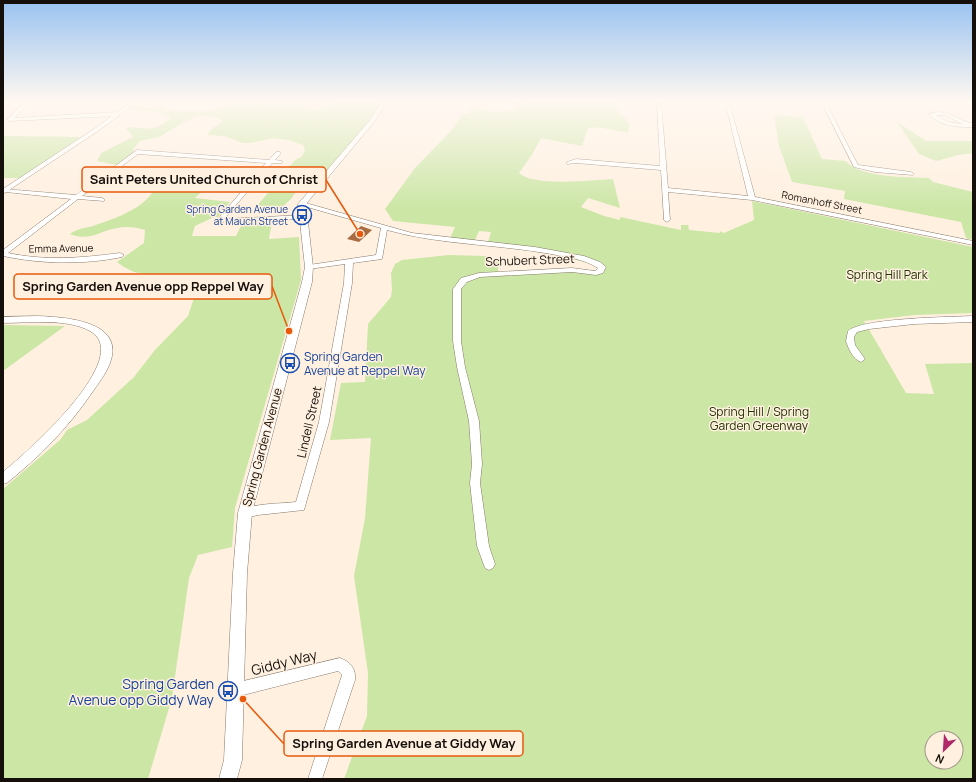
<svg xmlns="http://www.w3.org/2000/svg" width="976" height="782" font-family="Manrope,sans-serif">
<rect width="100%" height="100%" fill="#fff0e0"/>
<path fill="#cbe6a5" fill-rule="evenodd" d="M339 101H383L374 115 320 178 306 177 291 199 281 208 257 206 295 160 301 157 305 151 303 145 289 140 273 138 250 143H243L224 136 207 135 213 128 222 122 221 119 208 116H198L186 121 159 137 140 141 134 148 133 152 116 165 97 161 101 153 133 137 126 128 128 127C150 128 152 133 171 118 159 111 142 110 128 109L131 107 186 111H210L234 104 249 103 275 105H297L313 110 326 107Z
M515 101H616L617 109 630 124 628 132C614 131 602 126 588 128L582 146 541 138 533 153 519 173C534 187 592 180 613 179L620 208 588 198 581 207 604 216 620 220V217L681 230V225H688L689 230 720 233V231L724 233 754 220 752 201 973 247V313L914 315 864 321 906 393 934 394 925 364 973 363V779H344L367 716 368 673 354 576 365 518 371 438 330 440 341 383 365 382 368 324 391 297 392 290 391 273 395 264 402 260 449 255 485 256 498 260V272L573 269 594 271 598 270 597 266C568 256 535 251 505 248V243L488 242 491 232 479 231 475 240 450 238 455 227 393 221 385 209 415 168 451 131 462 114 469 113 472 107 495 112 513 110 521 102ZM932 738H956V762H932Z
M774 115 803 117 822 159 846 161C859 178 908 177 929 178L933 182 973 192V240L966 238 961 222 844 199 845 191 792 182 779 146Z
M897 122 926 141H973V153L958 155 936 161 919 154Z
M3 136 81 137 20 178H3Z
M161 170 220 175 195 198 230 202 218 217H214L195 226 192 236H236L243 222H272L269 239 299 237 301 280 235 508 232 547 198 555 189 578 172 698 148 779H3V489L60 440 67 430 87 420 134 377 155 350 188 316 194 298 184 285 163 277 134 272 124 267 117 262 144 243 145 230C135 227 127 226 117 228 99 231 90 242 70 234 76 229 85 228 93 226 122 216 157 205 161 170Z
M3 325 65 326 3 371Z"/>
<path fill="#a96c42" d="M361 226 372 230 359 242 347 239Z"/>
<g fill="none" stroke-linecap="round" stroke-linejoin="round">
<defs>
<path id="minor" d="M25 101H30L15 118 118 112 121 114 118 116 8 121V119Z
M168 101H173L164 109H160V107Z
M475 101H479L475 105 473 104Z
M508 101H517L528 104 526 105Z
M657 101H661L668 188 748 196 725 101H729L755 197 973 241V245L752 200 668 192 670 220 667 222 664 220 661 170 576 163 567 164V162L576 159 660 166Z
M821 101H825L858 165 911 172 914 174 913 175 875 172 854 167Z
M937 112C952 112 964 124 973 123V127C957 127 941 127 929 114ZM936 115H945L962 124 948 122Z
M137 150 269 160 276 152H280L281 153 275 160 282 161V163H272L224 219 304 215 307 217 304 219 217 222V220L266 163 138 154 82 196 102 198 104 199V201L78 199 8 253C45 261 82 258 120 253L124 255 122 257C84 265 41 264 3 256V250L71 199 6 192 3 190 4 189 76 195Z
M302 202 412 233 535 247 584 256 600 262 606 267 603 273 596 275 572 272 480 277 467 282 461 289V341L465 367 479 421 482 464 480 483 489 546 495 564 493 568 489 570 485 568 477 546 470 483 472 464 469 421 457 367 453 341V289L461 278 479 273 572 268 595 271 598 268C584 259 567 257 551 254 497 244 440 245 387 230L382 259 353 263 352 283 329 422 304 510 258 515 245 518 241 516 240 513 241 510C258 503 278 504 296 502L319 422 344 283 345 264 309 269 305 267 309 265 376 255 381 228 300 205V203Z
M973 316V322L914 324 869 329 857 332 854 337 855 345 865 359 861 362C853 359 848 348 846 341L848 331C862 318 950 317 973 316Z
M340 658C351 662 356 669 355 680L322 779H308L342 675 338 671 235 697 230 695 228 690 230 685 235 683Z"/>
<path id="tertiary" d="M132 101H139L98 131 3 194V189L94 129Z
M382 101H388L374 122 306 204 313 267 312 282 252 513 247 573 242 760 237 779H219L224 760 233 573 238 513 302 282 305 267 298 204 370 120Z
M37 316C63 317 126 320 110 363 106 374 98 384 91 394 68 428 39 457 7 483L3 484V472C25 454 136 357 90 331 67 318 29 323 3 323V317Z"/>
</defs>
<use href="#minor" stroke="#86796b" stroke-width="1"/>
<use href="#tertiary" stroke="#86796b" stroke-width="1"/>
<use href="#minor" fill="#fff" fill-rule="evenodd"/>
<use href="#tertiary" fill="#fff" fill-rule="evenodd"/>
</g>
<linearGradient id="sky" x2="0" y2="1"><stop stop-color="#99c2f1"/><stop offset="0.48" stop-color="#fff8f1"/><stop offset="1" stop-color="#fff8f1" stop-opacity="0"/></linearGradient>
<rect width="976" height="210" fill="url(#sky)"/>
<defs>
<symbol id="bus-ring" viewBox="-11 -11 22 22"><circle r="9.5" fill="#fff0e0" stroke="#1a4fb4" stroke-width="1.5"/><path d="M-5-6H5V4H4V6H2V4H-2V6H-4V4H-5ZM-3.5-4V0h7V-4ZM-3.5 1.2v1.5H-2V1.2ZM2 1.2v1.5H3.5V1.2Z" fill="#1a4fb4"/></symbol>
</defs>
<g fill-rule="evenodd">
<use href="#bus-ring" x="291" y="204" width="22" height="22"/>
<use href="#bus-ring" x="279" y="352" width="22" height="22"/>
<use href="#bus-ring" x="217" y="680" width="22" height="22"/>
</g>
<g text-anchor="middle" dominant-baseline="central" stroke-width="3" stroke-linejoin="round" paint-order="stroke">
<g font-size="10" fill="#140f0a" stroke="#fff0e0">
<text transform="translate(822 202) rotate(11)">Romanhoff Street</text>
<text transform="translate(61 248) rotate(-1)">Emma Avenue</text>
</g>
<g font-size="10" fill="#164399" stroke="#fff0e0" text-anchor="end">
<text x="288" y="209">Spring Garden Avenue<tspan x="288" dy="12">at Mauch Street</tspan></text>
</g>
<g font-size="12" fill="#140f0a" stroke="#fff0e0">
<text transform="translate(530 260) rotate(-2)">Schubert Street</text>
<text transform="translate(309 422) rotate(-77)">Lindell Street</text>
<text transform="translate(262 447) rotate(-75)">Spring Garden Avenue</text>
</g>
<g font-size="12" fill="#223200" stroke="#fff0e0">
<text x="887" y="274">Spring Hill Park</text>
<text x="759" y="411">Spring Hill / Spring<tspan x="759" dy="14">Garden Greenway</tspan></text>
</g>
<g font-size="12" fill="#164399" stroke="#fff0e0" text-anchor="start">
<text x="304" y="356">Spring Garden<tspan x="304" dy="14">Avenue at Reppel Way</tspan></text>
</g>
<g font-size="14" fill="#140f0a" stroke="#fff0e0">
<text transform="translate(284 662) rotate(-14)">Giddy Way</text>
</g>
<g font-size="14" fill="#164399" stroke="#fff0e0" text-anchor="end">
<text x="214" y="683">Spring Garden<tspan x="214" dy="16">Avenue opp Giddy Way</tspan></text>
</g>
</g>
<path fill="none" stroke="#e8590c" stroke-width="1.5" d="M360 234L326 180M289 331L272 286M243 699L284 744"/>
<g fill="#e8590c" stroke="#fff0e0" stroke-width="1.5">
<circle cx="360" cy="234" r="4"/>
<circle cx="289" cy="331" r="4"/>
<circle cx="243" cy="699" r="4"/>
</g>
<g fill="#fff0e0" stroke="#e8590c" stroke-width="1.5">
<rect x="82" y="167" width="244" height="25" rx="4"/>
<rect x="14" y="274" width="258" height="25" rx="4"/>
<rect x="284" y="731" width="239" height="25" rx="4"/>
</g>
<g font-size="13" text-anchor="middle" font-weight="bold" fill="#140f0a">
<text x="204" y="184">Saint Peters United Church of Christ</text>
<text x="143" y="291">Spring Garden Avenue opp Reppel Way</text>
<text x="404" y="748">Spring Garden Avenue at Giddy Way</text>
</g>
<rect width="976" height="782" fill="none" stroke="#140f0a" stroke-width="8"/>
<g transform="translate(944 750) rotate(205)"><circle r="19" fill="#fff0e0" stroke="#a1968a"/>
<path d="M0-3L7 15L0 10L-7 15Z" fill="#b0286a"/>
<text y="-6" font-size="11" font-weight="bold" text-anchor="middle" fill="#140f0a">N</text>
</g>
</svg>
